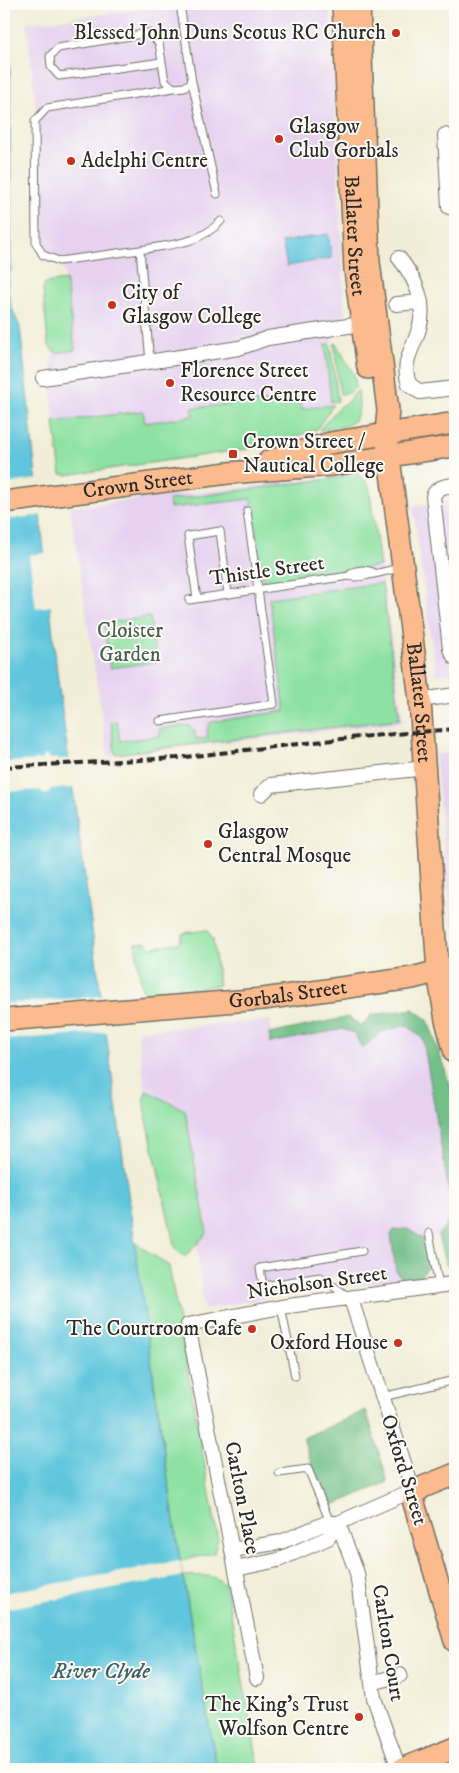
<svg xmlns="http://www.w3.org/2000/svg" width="459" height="1773" font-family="'IM FELL DW Pica',serif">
<rect width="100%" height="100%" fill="#fdfcf7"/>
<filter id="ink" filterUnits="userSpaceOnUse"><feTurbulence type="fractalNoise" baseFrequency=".02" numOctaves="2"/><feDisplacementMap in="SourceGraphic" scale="10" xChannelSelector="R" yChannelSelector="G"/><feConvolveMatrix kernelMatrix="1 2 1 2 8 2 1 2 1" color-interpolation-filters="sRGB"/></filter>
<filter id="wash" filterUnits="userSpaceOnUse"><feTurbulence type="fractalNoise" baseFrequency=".0096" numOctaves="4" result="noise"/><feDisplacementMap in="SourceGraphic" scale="20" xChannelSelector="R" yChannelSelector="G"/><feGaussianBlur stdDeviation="1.12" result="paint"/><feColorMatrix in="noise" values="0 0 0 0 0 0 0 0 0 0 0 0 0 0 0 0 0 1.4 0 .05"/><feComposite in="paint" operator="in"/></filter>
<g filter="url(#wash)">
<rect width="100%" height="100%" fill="#f1edd6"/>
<path fill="#e6d2f0" d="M191 4H330L345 317 330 344 325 345 333 405 301 409 299 402H253L193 408 194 416 145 423 142 411 54 422 51 383 53 351 57 353 75 350 63 263 45 262 37 252 34 115 36 109 27 23Z
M353 475 362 477 369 486 403 722 108 756 70 507Z
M450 500 455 504V672L436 675 413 507Z
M455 753V927L452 925 435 754Z
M271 1020V1042L343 1029 355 1034 362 1048 381 1032 407 1025 423 1039 453 1216 438 1235 423 1239 408 1229 391 1236 396 1272 404 1279 352 1286 333 1274 326 1288 203 1309 197 1243 207 1233 185 1111 146 1091 137 1031Z"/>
<path fill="#8de1a2" stroke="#5c8666" d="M66 280 75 350 57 353 50 348 48 343 43 290 45 283Z
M336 343 355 377 356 387 349 393 340 394 334 344Z
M330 344 338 401 331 402 325 345Z
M358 390C363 426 350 427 319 430L341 405 345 404Z
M253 402H300L301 409 333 405 317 429 275 445 67 475 61 474 54 422 143 411 145 423 193 416 192 408Z
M358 475 364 479 369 486 380 566 263 582 251 499 170 508 169 500Z
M382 583 400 719 115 754 111 722 117 721 120 741 160 736 159 729 189 725 194 730 196 739 208 738 207 729 211 722 285 711 269 598Z
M150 617 156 662 110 668 104 623Z
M207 930 213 940 219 985 152 996 142 990 135 943 146 942 151 947 179 943 183 933Z
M146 1091 185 1110 207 1233 185 1257 175 1249 143 1102Z
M134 1242 169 1266 218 1539 214 1553 180 1561Z
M183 1576C197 1576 217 1572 226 1587L259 1769H217Z"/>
<path fill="#72bf88" stroke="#4e755a" d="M413 1009 428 1020 455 1099 454 1271 445 1264 438 1235 453 1216 423 1039 407 1025 381 1032 362 1049 355 1034 343 1029 270 1043 269 1034 348 1017 362 1026 371 1015Z
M408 1229 423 1239 428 1266 419 1278 404 1279 396 1272 391 1235 394 1230Z
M366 1410 388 1482 326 1508 303 1438Z"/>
<path fill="#5fc6dd" stroke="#457884" d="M4 4H10L11 269C4 290 11 308 20 327L58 681 156 1398 180 1561 217 1769H4Z
M328 234 332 258 287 266 282 242Z"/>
<path fill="#f1edd6" d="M38 479 42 515 4 520V484Z
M46 553 52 606 36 608 29 555Z
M45 755H48L50 759H71L75 788 51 789 48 794H44L41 790 4 792V762L41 760Z
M103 996 108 1032 4 1040V1004Z
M180 1561 183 1576 4 1609V1593Z"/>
</g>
<g filter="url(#ink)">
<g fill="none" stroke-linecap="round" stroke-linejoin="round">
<defs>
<path id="service" d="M180 4 192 82 217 194
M162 62 59 76 51 67 50 56 58 48 148 33 159 43 165 81 174 88 184 87 192 82
M140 250 59 261 43 255 36 243 35 121 47 108 174 88
M150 362 140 250C171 244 198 245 221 221
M349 576C355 569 364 569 373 572
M197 599 188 536 220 531 228 594
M189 600 349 576C358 580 388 570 400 568
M160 721 274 704 247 511
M429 1233 439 1286
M349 1297 320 1277 263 1286 260 1268 362 1251
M281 1307 295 1376
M382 1397 455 1380
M279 1473 308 1469 330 1522"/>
<path id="minor" d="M445 135 449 207
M399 258C415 278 427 303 419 329 413 349 401 362 409 384L420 392 455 388
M396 304 421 302
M43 378 239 348 268 338 368 323
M455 485C445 486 437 487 433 496L450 649 455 658
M420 700 455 695
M261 794 271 785 426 768
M338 1523 357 1573 374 1698 399 1769
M232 1550 281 1542 326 1523H338L402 1495 414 1494 351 1299
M236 1569 278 1560 328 1538 338 1523
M257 1678 188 1325 281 1307 452 1284
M372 1683 400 1675"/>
<g id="primary">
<path id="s1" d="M343 4 355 270 368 368"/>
<path id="s2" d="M359 4 369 262 388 410 386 434 420 700 438 973 446 1020 455 1053"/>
<path d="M269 461 330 443 455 423"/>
<path id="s3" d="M4 502 228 473 333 465 455 446"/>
<path id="s4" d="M4 1020 263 999 412 978 455 967"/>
<path d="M455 1474 423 1487 414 1494V1503L455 1641"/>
<path d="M402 1769 455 1748"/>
</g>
</defs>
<use href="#service" stroke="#706f67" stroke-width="9"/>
<use href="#minor" stroke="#706f67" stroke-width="16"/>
<use href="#primary" stroke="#706f67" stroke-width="24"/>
<use href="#service" stroke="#fff" stroke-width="7"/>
<use href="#minor" stroke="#fff" stroke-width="14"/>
<use href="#primary" stroke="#fbbb8d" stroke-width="21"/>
<path stroke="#2b2b2b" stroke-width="4" stroke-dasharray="8 4" stroke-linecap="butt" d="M4 767 177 758 359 737 455 729"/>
</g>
</g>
<g fill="#c8321e" stroke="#fdfcf7" stroke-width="2">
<circle cx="396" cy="33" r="5"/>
<circle cx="279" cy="139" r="5"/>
<circle cx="71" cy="161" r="5"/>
<circle cx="112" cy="305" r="5"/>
<circle cx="170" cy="383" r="5"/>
<rect x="228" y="449" width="10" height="10" rx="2.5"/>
<circle cx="208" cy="844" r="5"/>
<circle cx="252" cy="1329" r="5"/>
<circle cx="398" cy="1343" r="5"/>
<circle cx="359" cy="1717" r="5"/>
</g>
<g text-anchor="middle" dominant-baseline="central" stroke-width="4" stroke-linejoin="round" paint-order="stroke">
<g font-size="21" fill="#2b2b2b" stroke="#fdfcf7" text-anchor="start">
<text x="386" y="33" text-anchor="end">Blessed John Duns Scotus RC Church</text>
<text x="289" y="127">Glasgow<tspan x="289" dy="24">Club Gorbals</tspan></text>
<text x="81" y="161">Adelphi Centre</text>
<text x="122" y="293">City of<tspan x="122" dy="24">Glasgow College</tspan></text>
<text x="180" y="371">Florence Street<tspan x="180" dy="24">Resource Centre</tspan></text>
<text x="243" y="442">Crown Street /<tspan x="243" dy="24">Nautical College</tspan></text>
<text x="218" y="832">Glasgow<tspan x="218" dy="24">Central Mosque</tspan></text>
<text x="242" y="1329" text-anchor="end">The Courtroom Cafe</text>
<text x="388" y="1343" text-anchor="end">Oxford House</text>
<text x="349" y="1705" text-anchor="end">The King's Trust<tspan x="349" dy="24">Wolfson Centre</tspan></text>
</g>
<g font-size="21" fill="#2b2b2b" stroke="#fdfcf7">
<text stroke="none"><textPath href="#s1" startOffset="232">Ballater Street</textPath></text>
<text stroke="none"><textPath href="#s3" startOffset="135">Crown Street</textPath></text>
<text transform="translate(267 571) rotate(-8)">Thistle Street</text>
<text stroke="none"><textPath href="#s2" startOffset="702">Ballater Street</textPath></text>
<text stroke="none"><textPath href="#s4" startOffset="285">Gorbals Street</textPath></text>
<text transform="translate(317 1283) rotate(-8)">Nicholson Street</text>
<text transform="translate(404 1470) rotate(73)">Oxford Street</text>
<text transform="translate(242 1498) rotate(79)">Carlton Place</text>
<text transform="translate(388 1643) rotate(81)">Carlton Court</text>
</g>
<g font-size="21" fill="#48624f" stroke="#fdfcf7">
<text x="130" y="631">Cloister<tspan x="130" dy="24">Garden</tspan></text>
</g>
<g font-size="22" font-style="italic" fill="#3d6169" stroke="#fdfcf7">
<text x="101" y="1671">River Clyde</text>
</g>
</g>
<rect width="459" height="1773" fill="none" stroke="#fdfcf7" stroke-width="20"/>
</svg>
